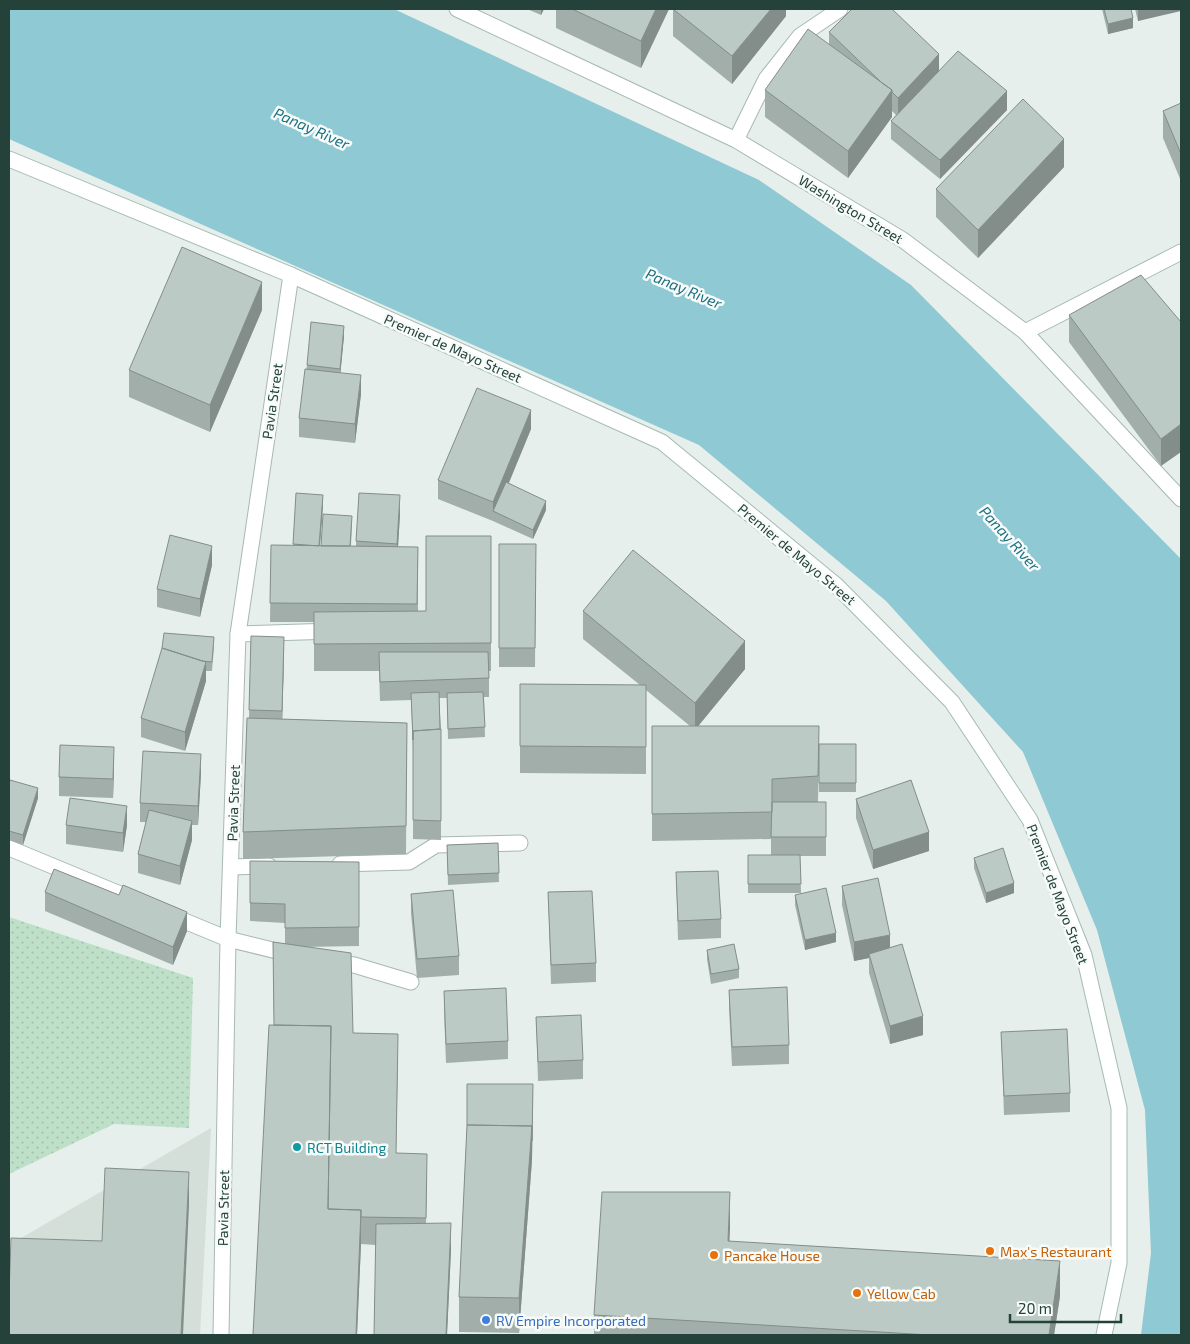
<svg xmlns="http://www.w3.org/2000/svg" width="1190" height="1344" font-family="'Exo 2',sans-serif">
<defs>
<pattern id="grass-dots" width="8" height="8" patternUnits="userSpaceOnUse" patternTransform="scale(1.25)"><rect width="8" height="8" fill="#bfe0c8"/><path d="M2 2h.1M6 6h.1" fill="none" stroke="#a4c1ad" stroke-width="1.8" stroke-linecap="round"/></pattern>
</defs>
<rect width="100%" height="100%" fill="#e6efeb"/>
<path fill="#d4dfda" d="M211 1128 200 1335H9V1245Z"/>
<path fill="url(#grass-dots)" d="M9 917 193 978 189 1128 114 1124 9 1174Z"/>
<path fill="#8ec9d4" d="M9 9H394L759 180 911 285 1181 559V1335H1141L1151 1253 1145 1110 1097 930 1023 752 886 601 699 445 9 139Z"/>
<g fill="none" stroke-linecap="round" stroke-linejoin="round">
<defs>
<path id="minor" d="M457 9 736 140 903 240 1025 332 1181 499
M736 140 766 79 800 36 840 9
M1025 332 1181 252
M238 634 334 631
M9 848 137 901
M340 864 409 862 436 845 520 843
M231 867 269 866
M170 915 228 939 293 955
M333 962 354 965 411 982"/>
<path id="tertiary" d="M221 1335 228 939 238 634 291 275"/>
<path id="secondary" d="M9 159 291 275 662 442 836 585 952 702 1030 820 1084 955 1119 1108V1263L1104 1335"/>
</defs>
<use href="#minor" stroke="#a8b8b2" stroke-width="17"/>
<use href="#tertiary" stroke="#a8b8b2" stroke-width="17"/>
<use href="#secondary" stroke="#a4bbb3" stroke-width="17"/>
<use href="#minor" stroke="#fff" stroke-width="15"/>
<use href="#tertiary" stroke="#fff" stroke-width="15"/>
<use href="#secondary" stroke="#fff" stroke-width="15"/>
</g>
<path fill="#a1aea9" d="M527 9H544L541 15Z
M556 9H669L641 68 556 28Z
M673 9H786V16L732 84 673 36Z
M1102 9H1131L1133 28 1108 34Z
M1135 9H1181L1138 21Z
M829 32 939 71 1007 110 940 179 891 139V121L896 115 892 111V117L848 178 765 117V90L829 45Z
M1181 103V181L1163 138V111Z
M1064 167 978 258 936 217V189Z
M262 310 210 432 129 397V370Z
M1069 315 1181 322 1161 466 1069 342Z
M344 336 340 373 361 394 355 443 299 437V418L307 365Z
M531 429 509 483 546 510 533 539 493 521 438 499V480Z
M296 493 323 505 320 546H321L352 525 351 546H356V541L400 514 398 547H418V611H426L491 536V671H489V697H484L485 737 448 739 447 698H439L441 729V840L413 839V749L411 700 380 701 379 671H314V622H270L271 545 293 546Z
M499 544H536L535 667H499Z
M212 565 200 617 157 607V589Z
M583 611 745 669 698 726 819 744H856V792H819V759L818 802H826V856H800L801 893H748V855H771V839L652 841V726H690L646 690V774L520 773V684L640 685 583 639Z
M251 636 284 655 282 719 407 723 406 854 243 859V832L249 718Z
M214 646 212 671H206V681L185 751 141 737V718Z
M114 766 113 798 59 796V777Z
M201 773 198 825H192V840L180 885 138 873V854L146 822H140V803Z
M9 785 38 798 23 845 9 840Z
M856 799 929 851 873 869 856 818Z
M66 825H127L123 852 66 844Z
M498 843 499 882 448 885 447 845Z
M974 858 1014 893 986 903 974 868Z
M359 862V946L303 947 353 1033 398 1062 396 1153 427 1181 426 1223 451 1250 447 1335H374L376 1245 361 1244 357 1335H253L274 1025 273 942 285 944V923L250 921V903Z
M676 872 721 919V938L678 940Z
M842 886 890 948 923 1035 890 1044 869 973V958L854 961 842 905Z
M45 892 187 931 173 965 45 911Z
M548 892 596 963V982L551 984Z
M411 894 459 956V975L417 978 411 913Z
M795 895 836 942 805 950 795 905Z
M707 950 739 969V978L711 984 707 959Z
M729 990 789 1045V1064L732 1066 729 1008Z
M444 991 508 1041V1059L446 1063 444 1010Z
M536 1017 583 1060V1079L538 1081Z
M1001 1032 1070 1093V1112L1004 1115Z
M533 1103 532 1160 519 1333 459 1332V1297L467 1125Z
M730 1227 729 1241 1060 1296 1054 1335H586H594V1315Z"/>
<path fill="#838d89" d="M541 9H544L541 15Z
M656 9H669L641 68V41Z
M771 9H786V16L732 84V56Z
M1138 9H1181V11L1138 21Z
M1133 18V28L1108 34V24Z
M939 54V73L898 117V98Z
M892 90V117L848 178V151Z
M1007 91V110L940 179V160Z
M1064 139V167L978 258V230Z
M262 282V310L210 432V405Z
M344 326V336L340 378V369Z
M361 375V394L355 443V424Z
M531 410V429L496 513 493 511V521V502Z
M1181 424V452L1161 466V439Z
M323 495V505L319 556V547Z
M400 495V514L397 563V544Z
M546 501V510L533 539V530Z
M212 546V565L200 617V599Z
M284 637V655L282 730V711Z
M745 641V669L695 730V703Z
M206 662V681L185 751V732Z
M114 747V766L113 798V779Z
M201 754V773L198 825V806Z
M38 788V798L23 845V835Z
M127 806V825L123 852V833Z
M192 821V840L180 885V866Z
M929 832V851L873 869V850Z
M1014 883V893L986 903V893Z
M187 912V931L173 965V947Z
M836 933V942L805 950V940Z
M890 935V953L869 954V958L854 961V942Z
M923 1016V1035L890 1044V1026Z
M533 1084 532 1160 519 1333V1298Z
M189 1172V1206L183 1335H181Z
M730 1192V1227L728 1276V1241Z
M361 1210V1244L357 1335H356Z
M451 1223V1250L447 1335H446Z
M1060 1261V1296L1054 1335H1049Z"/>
<path fill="#bbcac4" stroke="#838d89" d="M572 9H656L641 41Z
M673 9H771L732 56Z
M852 9H892L939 54 898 98 892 92V90L882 83 829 32Z
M1104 9H1131L1133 18 1108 24Z
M808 29 892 90 848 151 765 90Z
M958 51 1007 91 940 160 891 121Z
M1023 99 1064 139 978 230 936 189Z
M1181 103V154L1163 111Z
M182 247 262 282 210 405 129 370Z
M1141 275 1181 322V424L1161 439 1069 315Z
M311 322 344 326 340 369 307 365Z
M305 369 361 375 355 424 299 418Z
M477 388 531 410 493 502 438 480Z
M506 482 546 501 533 530 493 511Z
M296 493 323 495 319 546 293 544Z
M359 493 400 495 397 544 356 541Z
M323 514 352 516 350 546H321Z
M170 535 212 546 200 599 157 589Z
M426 536H491V643L314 644V612L426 611Z
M499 544H536L535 648H499Z
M271 545 418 547 417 604 270 603Z
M633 550 745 641 695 703 583 611Z
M164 633 214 637 212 662 202 661 162 648Z
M251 636 284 637 282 711 249 710Z
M162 648 206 662 185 732 141 718Z
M379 652H488L489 678 380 682Z
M520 684 646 685V747L520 746Z
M439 692 440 729 413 731V740L411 693Z
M483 692 485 727 448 729 447 693Z
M247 718 407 723 406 826 243 832Z
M652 726H819L818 776 772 779V812L652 814Z
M441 729V821L413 820V731Z
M819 744H856V783H819Z
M60 745 114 747 113 779 59 777Z
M143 751 201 754 198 806 140 803Z
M10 780 38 788 23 835 9 831V785Z
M911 780 929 832 873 850 856 799Z
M70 798 127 806 123 833 66 825Z
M772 802H826V837H771Z
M149 810 192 821 180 866 138 854Z
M498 843 499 873 448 875 447 845Z
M1003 848 1014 883 986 893 974 858Z
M748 855H800L801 884H748Z
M250 861 359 862V927L285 928V904L250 903Z
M54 869 119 895 123 885 187 912 173 947 45 892Z
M718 871 721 919 678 921 676 872Z
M878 878 890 935 854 942 842 886Z
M826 888 836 933 805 940 795 895Z
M453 890 459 956 417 959 411 894Z
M592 891 596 963 551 965 548 892Z
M273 942 351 953 353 1033 398 1034 396 1153 427 1154 426 1218 361 1217V1210L328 1209 331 1026 274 1025Z
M734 944 739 969 711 974 707 950Z
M902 944 923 1016 890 1026 869 954Z
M787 987 789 1045 732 1047 729 990Z
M506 988 508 1041 446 1044 444 991Z
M581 1015 583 1060 538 1062 536 1017Z
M269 1025 331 1026 328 1209 361 1210 356 1335H253Z
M1067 1029 1070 1093 1004 1096 1001 1032Z
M467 1084H533L532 1141V1126L467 1125Z
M467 1125 532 1126 519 1298 459 1297Z
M105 1168 189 1172 181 1335H9V1295L11 1238 102 1241Z
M602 1192H730L728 1241 1060 1261 1049 1335H930L594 1315Z
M451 1223 446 1335H374L376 1224Z"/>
<circle fill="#0f9aa8" stroke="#f7fbf9" stroke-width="2" cx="297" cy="1147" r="5"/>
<g fill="#e8710a" stroke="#f7fbf9" stroke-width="2">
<circle cx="990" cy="1251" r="5"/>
<circle cx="714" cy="1255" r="5"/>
<circle cx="857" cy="1293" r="5"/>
</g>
<circle fill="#3f7fe0" stroke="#f7fbf9" stroke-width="2" cx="486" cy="1320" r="5"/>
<g text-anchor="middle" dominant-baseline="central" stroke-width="5" stroke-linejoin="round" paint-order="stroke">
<g font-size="14" fill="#24423a" stroke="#f7fbf9">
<text transform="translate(851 209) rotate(31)">Washington Street</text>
<text transform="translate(453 348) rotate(24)">Premier de Mayo Street</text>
<text transform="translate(272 401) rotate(-82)">Pavia Street</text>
<text transform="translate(797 554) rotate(40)">Premier de Mayo Street</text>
<text transform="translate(233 803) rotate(-88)">Pavia Street</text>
<text transform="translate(1058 894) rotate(69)">Premier de Mayo Street</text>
<text transform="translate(223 1208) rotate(-89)">Pavia Street</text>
</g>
<g font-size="14" fill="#0d838f" stroke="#f7fbf9" text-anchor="start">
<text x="307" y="1147">RCT Building</text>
</g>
<g font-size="14" fill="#c56008" stroke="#f7fbf9" text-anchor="start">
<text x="1000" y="1251">Max's Restaurant</text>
<text x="724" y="1255">Pancake House</text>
<text x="867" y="1293">Yellow Cab</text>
</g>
<g font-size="14" fill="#366cbe" stroke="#f7fbf9" text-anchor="start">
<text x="496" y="1320">RV Empire Incorporated</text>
</g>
<g font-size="15" font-style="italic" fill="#1c6f80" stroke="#f7fbf9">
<text transform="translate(312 128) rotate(24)">Panay River</text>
<text transform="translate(684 288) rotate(23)">Panay River</text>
<text transform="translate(1010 538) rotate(48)">Panay River</text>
</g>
</g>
<rect width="1190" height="1344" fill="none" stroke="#24423a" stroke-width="20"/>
<path d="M1010 1314v8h111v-8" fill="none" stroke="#24423a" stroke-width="2.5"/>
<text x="1018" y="1314" font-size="15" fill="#24423a" stroke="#f7fbf9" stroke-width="4" paint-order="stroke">20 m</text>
</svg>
